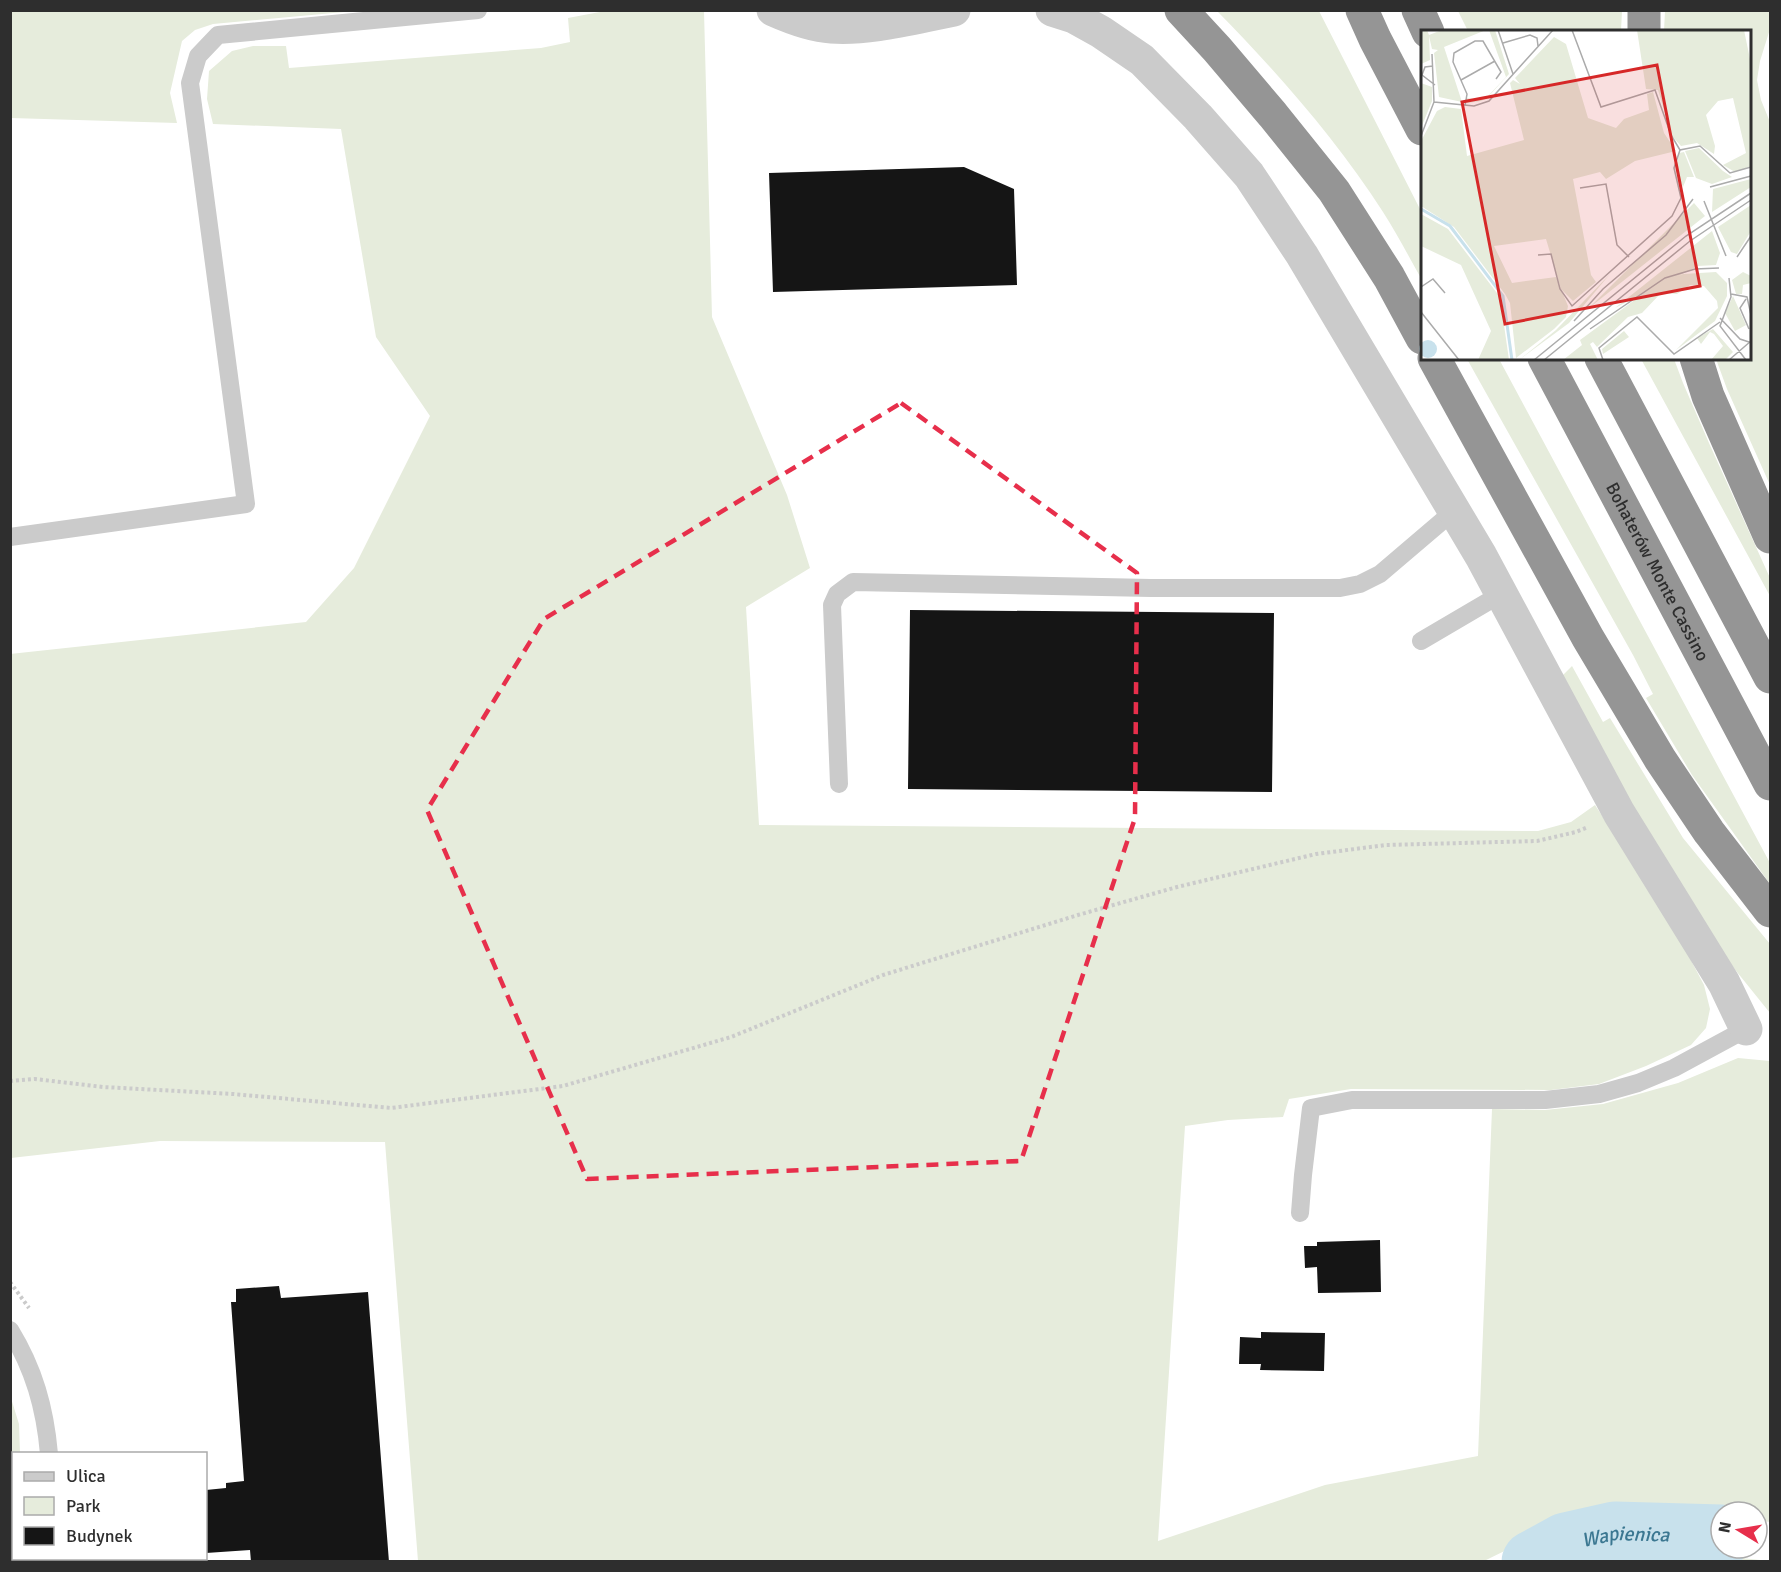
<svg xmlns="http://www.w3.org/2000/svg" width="1781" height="1572" font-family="Signika,sans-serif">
<rect width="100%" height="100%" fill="#fff"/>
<path fill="#e6ecdc" d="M11 10H355V11L213 24 195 30 182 41 170 93 177 123 11 118Z
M605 11H704L712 317 787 495 810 568 746 607 759 825 1538 831 1571 822 1595 805 1667 915 1704 985 1710 1009 1706 1028 1691 1045 1646 1066 1599 1084 1551 1090 1351 1089 1289 1099 1283 1117 1228 1120 1185 1126 1158 1541 1325 1485 1478 1456 1492 1109 1545 1110 1603 1104 1678 1083 1738 1058 1770 1061V1522L1757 1520V1512H1721V1517L1632 1505 1554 1527 1482 1562 418 1561 385 1142 160 1141 11 1158 10 654 306 622 354 568 430 416 376 337 341 129 213 124 207 99 209 71 232 51 253 46H286L289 68 541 48 570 42 568 18Z
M1217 11H1319L1422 213V280C1409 257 1397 234 1383 212 1336 139 1278 73 1217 11Z
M1458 11H1622L1621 31H1468Z
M1665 11H1770V29L1760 61 1757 80 1761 100 1770 122V485L1727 389 1716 359 1750 358V32L1664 31Z
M1467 359H1499L1770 863V884L1692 775 1646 698 1653 694 1633 655Z
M1641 359H1674L1683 383 1709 443 1770 578V596Z
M1572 666 1603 722 1610 718 1683 838 1770 944V1013L1712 941 1558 680Z
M10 1395 19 1424 20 1453 14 1454V1516L11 1527Z
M1645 1555 1722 1556 1770 1561H1602Z"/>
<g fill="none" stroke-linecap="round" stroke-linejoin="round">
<path stroke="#c8e1ec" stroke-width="63" id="s1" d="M1533 1562 1566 1544 1615 1533 1721 1536"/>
</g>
<path fill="#151515" d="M964 167 1014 189 1017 285 773 292 769 173Z
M910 610 1274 613 1272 792 908 789Z
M1380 1240 1381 1292 1318 1293 1317 1267 1305 1268 1304 1246H1317V1242Z
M279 1286 281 1298 368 1292 389 1562H251L250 1550 206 1553V1490L226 1488V1483L244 1481 231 1302H236V1289Z
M1261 1332 1325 1333 1324 1371 1260 1370 1261 1364H1239L1240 1337 1261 1338Z"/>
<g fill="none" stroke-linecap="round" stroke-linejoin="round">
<path stroke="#cbcbcb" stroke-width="4" stroke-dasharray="3 3" stroke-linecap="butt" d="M10 1081 35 1079 103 1087 233 1094 391 1108 563 1086 731 1037 883 975 1078 915 1177 887 1316 854 1386 845 1537 841 1576 832 1588 827
M10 1282 29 1308"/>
<path stroke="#cbcbcb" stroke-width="18" d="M10 537 246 504 190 83 198 56 218 35 478 10
M1421 641 1501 594
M839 784 832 605 837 594 853 582 1151 588H1340L1360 584 1380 574 1454 511
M1300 1213 1303 1175 1311 1108 1352 1100H1545L1599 1094 1638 1083 1674 1068 1746 1029
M10 1330C34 1369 45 1408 49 1454
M10 1549 14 1550
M28 1562 29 1558"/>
<path stroke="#cbcbcb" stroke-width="33" d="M773 10C791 18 811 26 831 27 870 30 916 17 954 10
M1052 10 1074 17 1101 32 1142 60 1198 117 1249 175 1302 255 1481 556 1619 813 1724 983 1746 1029"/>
<g stroke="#959595" stroke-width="33">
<path d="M1181 10 1217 49 1273 115 1334 191 1389 277 1422 338"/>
<path d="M1362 10 1375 39 1422 129"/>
<path d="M1418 10 1428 32"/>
<path d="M1644 32V10"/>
<path d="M1434 358 1588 638 1660 759 1709 832 1770 911"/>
<path id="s2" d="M1544 358 1770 784"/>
<path d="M1601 358 1770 677"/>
<path d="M1696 358 1708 396 1770 537"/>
</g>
</g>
<path fill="none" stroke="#e72f4b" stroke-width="4.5" stroke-dasharray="12 8" stroke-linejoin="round" d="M901 403 1137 573 1135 818 1021 1161 587 1179 427 810 544 619Z"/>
<g text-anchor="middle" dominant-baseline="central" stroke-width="6" stroke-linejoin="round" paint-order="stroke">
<g font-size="18" fill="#2e2e2e" stroke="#fff">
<text stroke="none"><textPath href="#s2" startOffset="242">Bohaterów Monte Cassino</textPath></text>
</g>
<g font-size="20" font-style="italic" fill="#3b7791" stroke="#fff">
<text stroke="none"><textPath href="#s1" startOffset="98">Wapienica</textPath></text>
</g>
</g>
<g transform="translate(1421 30)">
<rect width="330" height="330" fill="#fff"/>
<path d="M0 0H6L8 5 21 0H65L23 17 41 72 18 67 13 23 17 20 11 19 8 6 9 30 0 34ZM68 0H74L88 44 66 68 60 71 46 73V68L59 70 67 66 85 47ZM216 0H323L330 34V136L314 142 302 135 325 123 312 68 297 71 285 85 294 116 293 124 276 113 260 116 251 106 237 60 225 59ZM133 7 145 14 167 88 195 98 203 89 228 80 226 64 232 62 243 103 255 121 214 131 185 149 179 142 152 149 170 245 175 252 152 271 140 259 125 209 73 216 91 253 135 247 147 276 145 287 133 299 95 328 89 273 84 264 33 197 0 176V111L16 81 24 77 40 79 46 126 103 110 89 53 92 50 99 54 94 48ZM0 53 11 57V71L0 98ZM278 118 302 141 311 147 291 154 275 148 264 121ZM263 122 273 147H266L262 157 255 141 258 123ZM330 149V157L291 182 292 159ZM273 173 284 186 168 278ZM330 175V201L316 224 310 222 297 197ZM0 184 27 199 79 267 88 330H57L70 301 40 235 0 216ZM291 201 299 223 295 235 277 236 194 278ZM295 242 306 253V266L294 291 255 320 297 278 296 271 283 256 269 255 256 264 240 263 221 283 207 287 176 317 172 312 169 314 177 330H142L161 315 159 310 230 258 262 244ZM322 242 330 246V253L322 255 321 264H315L311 250ZM189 244 148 293 98 330 135 300ZM312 266 325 295 314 301 304 283ZM292 299 312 322 304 330H290L302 316 293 304 289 302 280 314 276 308ZM203 301 208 307 182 324 181 319Z" fill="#e6ecdc"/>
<path d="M-2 319a9 9 0 1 1 18 0a9 9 0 1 1-18 0Z" fill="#c8e1ec"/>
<path fill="none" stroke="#c8e1ec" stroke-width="3" d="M0 179 29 196 82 266 91 330"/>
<path fill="none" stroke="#ababab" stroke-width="1.5" d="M77 0 92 44M151 0 180 77 234 60 250 105 259 120M82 13 109 5 116 8 117 16M12 36 4 37 1 45 14 55M40 50 74 31M13 72 53 76 68 71 132 0M44 76 46 64 32 32 33 23 54 11H62L80 42 75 49M0 106 13 72 11 24M289 157 330 146M159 158 185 154 196 215 208 227M283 171 305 226M117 225 130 224 139 259 151 276 251 186 260 168 253 138 259 120 279 116 309 143 330 137M316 227 330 206M308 248 310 267 299 296 325 330M0 257 12 249 24 263M310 264 326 267 330 285M325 269 319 278 328 299M0 282 38 330M299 288 319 309 328 312M153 291 182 259 245 205 272 169M169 299 244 248 274 239 298 238M113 330 265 206 330 163M123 330 269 211 330 170M182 330 178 318 216 287 253 324 299 292M308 330 330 311"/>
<path fill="#d62828" fill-opacity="0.15" stroke="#d62828" stroke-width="3" d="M236 35 279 256 84 294 41 72Z"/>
<rect width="330" height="330" fill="none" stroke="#2e2e2e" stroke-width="3"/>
</g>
<rect width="1781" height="1572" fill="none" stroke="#2e2e2e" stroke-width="24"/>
<rect x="12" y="1452" width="195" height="108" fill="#ffffff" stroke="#ababab" stroke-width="1.5"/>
<rect x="24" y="1472" width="30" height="9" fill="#cbcbcb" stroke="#ababab" stroke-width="1.5"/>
<text x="66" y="1482" font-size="18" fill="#2e2e2e">Ulica</text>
<rect x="24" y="1497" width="30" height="18" fill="#e6ecdc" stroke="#ababab" stroke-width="1.5"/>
<text x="66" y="1512" font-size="18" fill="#2e2e2e">Park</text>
<rect x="24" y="1527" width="30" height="18" fill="#151515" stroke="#ababab" stroke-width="1.5"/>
<text x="66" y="1542" font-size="18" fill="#2e2e2e">Budynek</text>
<g transform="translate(1739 1530) rotate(281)"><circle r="28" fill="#ffffff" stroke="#ababab" stroke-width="1.5"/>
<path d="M0-4.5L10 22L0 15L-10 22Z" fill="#e72f4b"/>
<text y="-9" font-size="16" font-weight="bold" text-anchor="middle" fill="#2e2e2e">N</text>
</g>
</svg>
